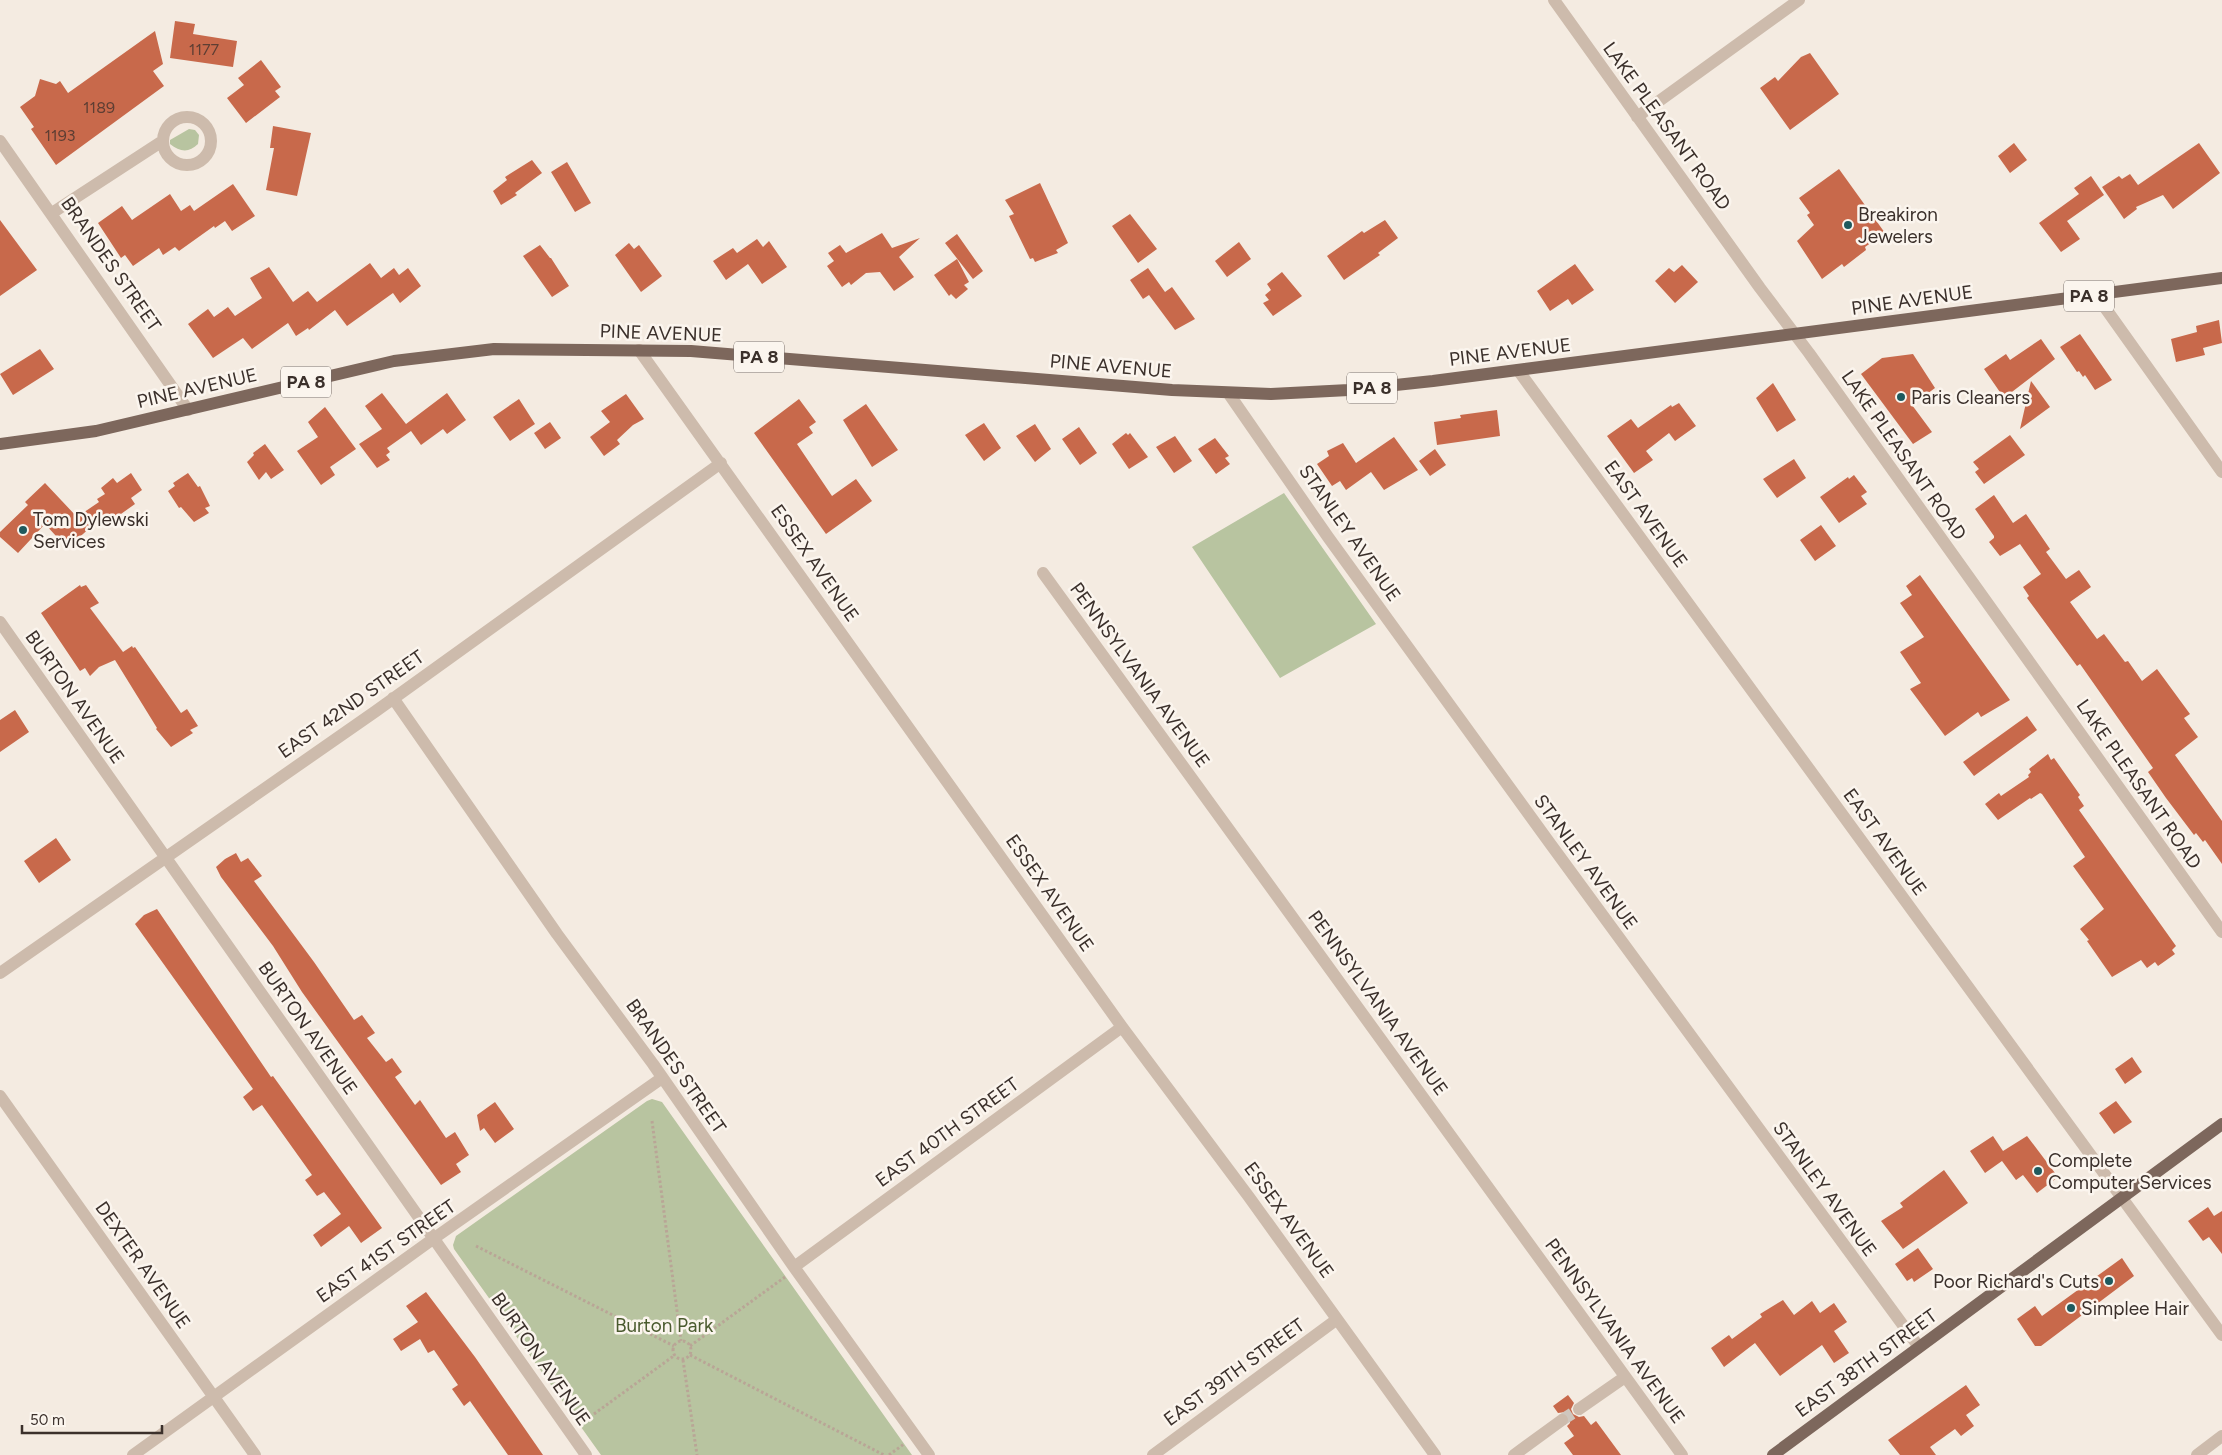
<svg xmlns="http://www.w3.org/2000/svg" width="2222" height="1455" font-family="Figtree,sans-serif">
<rect width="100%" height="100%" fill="#f4ebe1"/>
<path fill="#b8c4a0" d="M189 129 195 130 199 135 198 144C189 153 180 152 170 144V140Z
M1284 493 1376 624 1280 678 1192 547Z
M652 1099 662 1102 912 1455H601L454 1249 453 1245 456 1236 647 1101Z"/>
<path fill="#c8694b" d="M175 21 195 24 193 34 237 41 233 67 170 58Z
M155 31 163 64 153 71 164 86 56 165 31 129 34 127 20 107 35 96 40 79 56 84 60 81 68 93Z
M1810 53 1839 94 1790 130 1760 88 1775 77 1778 81 1801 57Z
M261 60 281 87 275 91 280 97 246 123 227 98 244 85 238 78Z
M273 126 311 133 297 196 266 190 274 148H270Z
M2014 143 2027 160 2010 173 1998 156Z
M2199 143 2220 173 2173 209 2163 195 2136 207 2137 209 2124 219 2102 187 2119 176 2122 179 2130 174 2138 185Z
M532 160 542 173 515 193 517 195 501 205 493 191 507 180 505 177Z
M567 162 591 203 575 212 551 172Z
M1839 169 1885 233 1865 247 1866 250 1844 267 1842 264 1822 279 1797 241 1814 225 1807 215 1810 213 1799 198Z
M2091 176 2104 195 2067 221 2080 239 2061 252 2039 223 2079 194 2074 188Z
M1040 183 1068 243 1056 250 1058 253 1035 262 1033 258 1030 259 1009 216 1014 214 1005 200Z
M233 184 255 216 232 231 225 221 215 228 214 226 179 251 175 247 163 255 159 248 133 266 125 255 121 258 98 223 122 206 132 220 170 194 181 211 190 205 194 211Z
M1130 214 1157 249 1138 263 1112 226Z
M0 220 37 270 0 296Z
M1385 220 1398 238 1378 253 1380 255 1344 280 1327 256 1362 231 1364 233Z
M882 233 892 248 920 238 899 257 914 277 894 291 880 272 866 273 851 285 849 282 842 287 827 266 834 261 828 253 840 245 846 253Z
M957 234 983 271 973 279 945 243Z
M757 239 763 247 769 241 787 267 762 284 748 264 726 280 713 261 733 248 737 253Z
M1239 242 1251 259 1227 277 1215 261Z
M629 243 634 249 639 245 662 276 641 292 615 255Z
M540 245 550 258H551L569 286 552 297 523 256Z
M957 259 969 282 964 285 968 289 956 299 951 294 949 296 934 275Z
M370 263 381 278 394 268 399 275 408 268 421 286 400 303 393 293 347 326 335 310 309 330 308 328 296 336 288 323 252 349 243 338 213 358 188 324 208 309 214 317 228 307 235 316 262 298 250 278 269 267 293 302 308 291 317 302Z
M1575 264 1594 290 1572 305 1568 299 1550 311 1537 291Z
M1682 265 1698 282 1675 303 1655 281 1669 268 1674 272Z
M1148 268 1165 292 1172 287 1195 319 1175 330 1149 295 1143 299 1130 280Z
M1282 272 1302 296 1273 316 1263 303 1269 300 1265 295 1271 290 1267 284Z
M2219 320 2222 343 2203 348 2205 355 2176 362 2171 339 2197 332 2196 326Z
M2080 334 2112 380 2095 390 2085 375 2083 377 2079 371 2077 372 2060 347Z
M2041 339 2055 359 2004 398 1984 369 2006 354 2010 360Z
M40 349 54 369 13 395 0 374Z
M1913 354 1935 388 1912 405 1932 432 1913 444 1861 374 1882 358Z
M2031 381 2050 407 2020 429Z
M1773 383 1796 420 1777 432 1756 398Z
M382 393 406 424 447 393 466 420 447 434 443 429 421 445 411 431 387 448 390 452 386 455 390 460 377 468 359 444 382 429 365 406Z
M626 394 644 419 633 425 617 440 620 444 604 456 590 437 610 422 601 411Z
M519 399 535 424 510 441 493 417Z
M799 399 816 422 809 427 813 433 797 444 832 496 856 479 872 501 826 534 754 433Z
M1679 403 1696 426 1675 441 1669 433 1646 451 1653 460 1634 473 1607 436 1631 419 1638 428 1671 405 1672 407Z
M866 404 898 450 872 467 843 420Z
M325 407 356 449 330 467 335 475 321 485 297 451 318 437 308 422Z
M1497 410 1500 436 1437 445 1434 422 1461 418 1460 415Z
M550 422 561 438 545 449 534 433Z
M984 423 1001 448 984 461 965 435Z
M1035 424 1051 449 1035 462 1016 436Z
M1079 427 1097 453 1080 465 1062 439Z
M1126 433 1128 435 1130 433 1148 457 1129 469 1112 444Z
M2010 435 2025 455 1984 484 1975 472 1979 469 1973 462Z
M1175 436 1192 461 1174 473 1156 447Z
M1394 437 1418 470 1384 490 1371 472 1346 490 1340 481 1332 486 1317 464 1329 456 1327 451 1343 443 1356 463Z
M1215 438 1229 456 1225 458 1230 464 1216 474 1198 449Z
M265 444 284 470 271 479 266 472 259 480 247 462 254 455 253 453Z
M1435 449 1446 465 1430 476 1419 461Z
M1794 459 1806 478 1777 498 1763 479Z
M131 473 142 490 131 498 135 504 104 526 99 520 67 548 45 524 18 553 0 537V532L28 505 25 502 45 483 77 517 99 502 97 499 105 494 101 488 113 478 117 483Z
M188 473 198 487 200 486 210 506 205 508 209 513 194 522 181 507 179 508 168 491 175 486 173 483Z
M1854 475 1867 492 1861 496 1867 504 1839 523 1820 497 1848 477 1849 479Z
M1994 495 2013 523 2026 514 2050 549 2046 552 2066 579 2079 570 2091 587 2070 602 2097 639 2104 634 2125 662 2128 661 2142 681 2157 669 2190 714 2184 718 2198 737 2175 755 2222 821V864L2205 840 2203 842 2196 833 2194 835 2166 798 2148 772 2153 768 2139 748 2080 664 2077 666 2027 598 2029 596 2023 587 2041 574 2020 544 2000 556 1989 542 1994 538V536L1975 509Z
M1821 525 1836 546 1815 561 1800 540Z
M1920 575 2010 700 1981 717 1978 712 1945 736 1910 689 1921 683 1900 652 1924 637 1900 603 1912 595 1906 586Z
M80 585 81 587 86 585 99 603 90 608 123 652 132 646 133 648 135 647 181 713 187 709 198 726 190 730 193 733 171 747 156 729 157 728 115 660 99 667 90 676 85 668 80 671 41 613Z
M15 710 29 732 0 752V720Z
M2027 716 2037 730 1974 776 1963 762Z
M2048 754 2051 760 2054 758 2080 795 2078 797 2084 806 2079 810 2176 946 2172 950 2175 954 2158 966 2155 962 2147 968 2141 960 2112 977 2087 941 2089 940 2080 929 2104 909 2073 866 2085 857 2042 794 2040 793 2031 799 2030 798 1998 820 1985 804 1999 793 2001 796 2029 777 2028 775 2031 772 2029 769Z
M56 838 71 860 39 883 24 861Z
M236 853 241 862 248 858 262 876 254 881 314 962 354 1020 362 1015 375 1033 367 1038 386 1062 392 1058 402 1072 395 1077 415 1105 420 1100 446 1138 455 1132 469 1155 456 1164 461 1172 441 1185 302 992 273 946 221 877 216 867 225 859Z
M157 909 271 1077 273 1076 382 1228 361 1243 349 1226 321 1247 313 1235 341 1214 324 1192 317 1196 305 1180 312 1175 262 1105 253 1111 243 1097 253 1089 135 924 144 915Z
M2132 1057 2142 1072 2125 1084 2115 1069Z
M2116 1101 2132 1122 2114 1134 2099 1113Z
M495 1102 514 1129 495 1143 484 1128 480 1131 477 1115Z
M1993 1136 2003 1151 2027 1136 2058 1177 2037 1193 2023 1175 2016 1180 2002 1161 1985 1173 1970 1151Z
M1944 1170 1968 1203 1903 1249 1881 1221 1903 1207 1900 1203Z
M2208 1207 2214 1216 2222 1211V1254L2209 1237 2203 1241 2188 1221Z
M1918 1248 1933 1269 1914 1282 1912 1278 1907 1281 1895 1264Z
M2122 1258 2134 1276 2041 1346H2035L2017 1319 2035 1306 2042 1316Z
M426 1292 475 1357 543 1455H508L470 1401 464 1406 452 1389 458 1385 434 1350 428 1353 420 1339 401 1351 393 1339 418 1322 406 1306Z
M1783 1300 1794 1315 1812 1301 1820 1313 1834 1303 1847 1322 1834 1331 1849 1353 1834 1363 1822 1345 1780 1376 1755 1343 1724 1367 1711 1348 1729 1335 1732 1339 1762 1317 1760 1314Z
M1966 1385 1980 1405 1966 1415 1974 1426 1961 1436 1955 1429 1930 1447 1936 1455H1900L1888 1440Z
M1568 1395 1574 1403 1571 1409 1573 1414 1579 1417 1584 1416 1591 1425 1596 1421 1621 1455H1573L1564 1443 1574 1436 1567 1426 1570 1423 1569 1416 1565 1412 1558 1413 1553 1406Z"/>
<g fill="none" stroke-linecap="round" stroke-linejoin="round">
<path stroke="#cfc6bd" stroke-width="12" stroke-dasharray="12 6" stroke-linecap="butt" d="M1562 1420 1579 1409"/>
<path stroke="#b9a596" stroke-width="3" stroke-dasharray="2.5 2.5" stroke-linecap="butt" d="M652 1121 681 1341
M476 1246 674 1346
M673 1350a9 9 0 1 1 18 0a9 9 0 1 1-18 0Z
M690 1346 785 1277
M690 1355 884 1455
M683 1360 697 1455
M594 1414 675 1355
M889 1455 904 1444"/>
<path stroke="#cdbbac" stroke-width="12" d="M1554 0 1760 288 1809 353 2222 932
M163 141a24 24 0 1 1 48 0a24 24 0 1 1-48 0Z
M1637 117 1799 0
M0 141 188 410
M52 213 161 142
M2096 295 2222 472
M639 350 1122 1027 1249 1197 1435 1455
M1518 370 2222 1335
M1229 394 1328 537 1549 842 1919 1347
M1043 573 1682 1455
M0 622 586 1455
M393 698 557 934 653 1064 794 1267 929 1455
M0 973 376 711 721 463
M0 1096 255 1455
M794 1267 1122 1027
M1579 1409 1625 1377
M133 1455 433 1239 662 1078
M1153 1455 1336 1320
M1514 1455 1562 1420
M2197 1455 2222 1436"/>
<path stroke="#7d675c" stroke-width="12" d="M0 444 96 431 394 361 494 349 691 351 1172 390 1271 394 1349 390 1433 381 2222 278
M1773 1455 2222 1124"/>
</g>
<g fill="#1f5a5e" stroke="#fbf5ee" stroke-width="2">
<circle cx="1848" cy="225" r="5"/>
<circle cx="1901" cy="397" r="5"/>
<circle cx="23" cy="530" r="5"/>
<circle cx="2038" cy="1171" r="5"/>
<circle cx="2109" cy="1281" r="5"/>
<circle cx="2071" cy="1308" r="5"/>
</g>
<g text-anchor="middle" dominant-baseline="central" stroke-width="5" stroke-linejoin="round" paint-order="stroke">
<g font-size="16" fill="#5e3e33">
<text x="204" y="49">1177</text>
<text x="99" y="107">1189</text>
<text x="60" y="135">1193</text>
</g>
<g fill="#fbf5ee" stroke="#756b66" stroke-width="1">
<rect x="2064" y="280.5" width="50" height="31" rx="4"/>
<rect x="734" y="341.5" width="50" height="31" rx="4"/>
<rect x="281" y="366.5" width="50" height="31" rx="4"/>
<rect x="1347" y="372.5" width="50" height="31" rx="4"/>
</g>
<g font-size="18" font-weight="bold" fill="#3b302b">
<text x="2089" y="296">PA 8</text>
<text x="759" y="357">PA 8</text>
<text x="306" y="382">PA 8</text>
<text x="1372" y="388">PA 8</text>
</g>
<g font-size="19" fill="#3b302b" stroke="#fbf5ee">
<text transform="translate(1667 126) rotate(54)">LAKE PLEASANT ROAD</text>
<text transform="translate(111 264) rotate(55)">BRANDES STREET</text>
<text transform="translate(1912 300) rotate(-8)">PINE AVENUE</text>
<text transform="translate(661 333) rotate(2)">PINE AVENUE</text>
<text transform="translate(1510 352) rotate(-7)">PINE AVENUE</text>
<text transform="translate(1111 366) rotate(5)">PINE AVENUE</text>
<text transform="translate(197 388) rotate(-13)">PINE AVENUE</text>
<text transform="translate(1904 455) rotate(55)">LAKE PLEASANT ROAD</text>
<text transform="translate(1646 514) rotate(54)">EAST AVENUE</text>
<text transform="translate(1350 533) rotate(55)">STANLEY AVENUE</text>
<text transform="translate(815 563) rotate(55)">ESSEX AVENUE</text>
<text transform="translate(1140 675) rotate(54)">PENNSYLVANIA AVENUE</text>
<text transform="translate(75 697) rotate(55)">BURTON AVENUE</text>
<text transform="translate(351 704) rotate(-35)">EAST 42ND STREET</text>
<text transform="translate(2139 784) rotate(55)">LAKE PLEASANT ROAD</text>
<text transform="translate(1885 842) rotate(54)">EAST AVENUE</text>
<text transform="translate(1586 862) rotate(54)">STANLEY AVENUE</text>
<text transform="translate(1050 893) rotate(55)">ESSEX AVENUE</text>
<text transform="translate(1378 1003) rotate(54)">PENNSYLVANIA AVENUE</text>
<text transform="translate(308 1028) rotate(55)">BURTON AVENUE</text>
<text transform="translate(676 1066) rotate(55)">BRANDES STREET</text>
<text transform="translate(947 1132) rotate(-36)">EAST 40TH STREET</text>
<text transform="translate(1825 1189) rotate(54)">STANLEY AVENUE</text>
<text transform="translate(1289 1220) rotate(54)">ESSEX AVENUE</text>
<text transform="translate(386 1251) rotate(-35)">EAST 41ST STREET</text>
<text transform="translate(143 1265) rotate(55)">DEXTER AVENUE</text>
<text transform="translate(1615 1331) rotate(54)">PENNSYLVANIA AVENUE</text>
<text transform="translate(541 1359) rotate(55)">BURTON AVENUE</text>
<text transform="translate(1866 1363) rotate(-36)">EAST 38TH STREET</text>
<text transform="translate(1234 1372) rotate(-36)">EAST 39TH STREET</text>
</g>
<g font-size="19" fill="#3b302b" stroke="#fbf5ee" text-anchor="start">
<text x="1858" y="214">Breakiron<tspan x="1858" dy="22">Jewelers</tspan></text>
<text x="1911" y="397">Paris Cleaners</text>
<text x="33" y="519">Tom Dylewski<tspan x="33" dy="22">Services</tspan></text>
<text x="2048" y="1160">Complete<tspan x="2048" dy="22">Computer Services</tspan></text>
<text x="2099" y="1281" text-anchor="end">Poor Richard's Cuts</text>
<text x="2081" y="1308">Simplee Hair</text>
</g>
<g font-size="19" fill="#4a5a2e" stroke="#fbf5ee">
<text x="664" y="1325">Burton Park</text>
</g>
</g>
<path d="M22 1425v8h140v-8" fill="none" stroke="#3b302b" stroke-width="2.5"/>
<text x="30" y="1425" font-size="15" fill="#3b302b" stroke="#fbf5ee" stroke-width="4" paint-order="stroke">50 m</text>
</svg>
